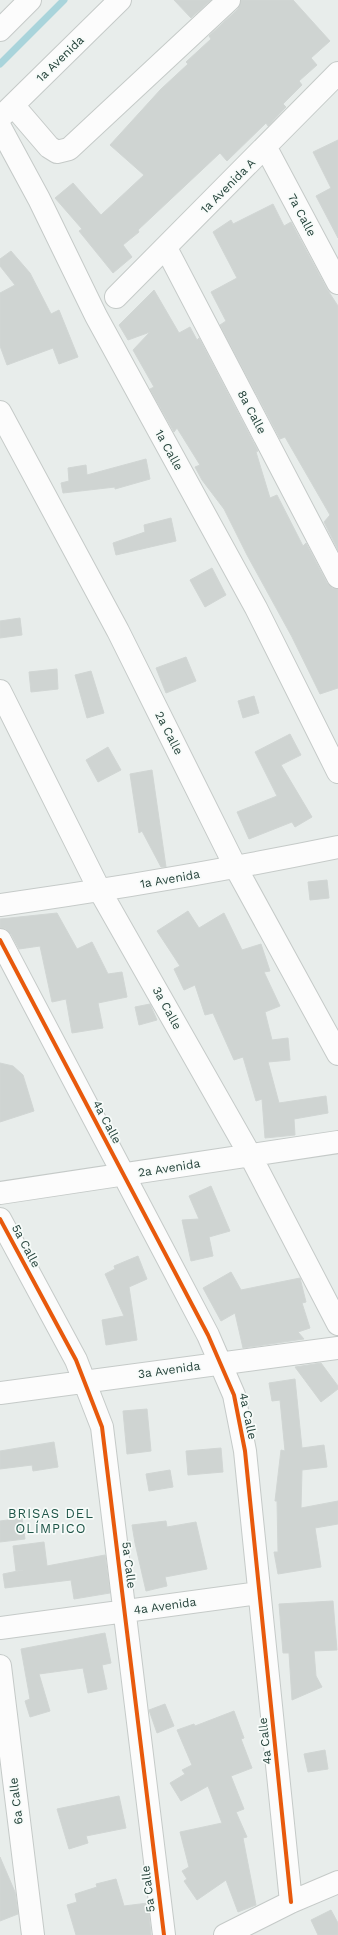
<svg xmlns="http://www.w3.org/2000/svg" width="338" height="1935" font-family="'Work Sans',sans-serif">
<rect width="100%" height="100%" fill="#e8edeb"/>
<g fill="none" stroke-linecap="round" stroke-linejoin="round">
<path stroke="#a9d4db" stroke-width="7" d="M0 64 64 0"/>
</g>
<path fill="#cfd4d2" stroke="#d1d6d4" d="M174 0H211L191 18Z
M241 0H293L330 41 311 58 317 65 299 81 302 85 283 104 286 107 268 126 266 123 227 161 220 153 138 230 139 232 123 245 132 257 113 273 79 231 82 229 55 198 73 183 101 215 144 175 110 145 161 89 188 64 186 62 211 39 209 36 238 9Z
M338 140V238L316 196 331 188 313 152Z
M273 204 284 226 291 222 327 289 338 306V550L324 522 330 515 285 437 280 439 220 325 226 321 211 292 237 278 213 232 231 220 233 224Z
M11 251 30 273 51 314 59 310 78 357 59 364 53 348 7 365 0 346V293L15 285 0 266V259Z
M154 290 179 333 190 327 197 340 199 338 258 451 256 452 270 498 277 495 303 546 306 543 327 583 332 588 338 589V688L320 694 292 637 247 555 224 509 202 480 195 467 200 465 177 428 174 432 150 389 154 387 133 350 150 332 128 340 119 325Z
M146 459 150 479 115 489V487L63 493 61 483 69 481 68 468 86 465 87 475Z
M171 518 176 541 116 555 113 543 145 532 144 525Z
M212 568 226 595 205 607 190 580Z
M20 618 22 635 0 638V621Z
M186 657 196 681 166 693 156 668Z
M57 669 58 689 31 692 29 672Z
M91 671 104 713 87 718 75 675Z
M254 696 259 713 243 718 238 701Z
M290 734 301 755 281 765 312 817 295 827 292 822 249 839 237 812 277 796 255 752Z
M108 747 121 770 98 782 86 760Z
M152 770 166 867H161L142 831 139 833 130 774Z
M327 880 329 898 310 900 308 882Z
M188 911 199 928 224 913 242 950 261 944 270 971 264 972 280 1006 265 1012 272 1040 288 1038 290 1060 268 1062 279 1103 326 1096 328 1113 294 1119 295 1135 265 1138 262 1099 256 1101 243 1057 234 1060 213 1013 205 1015 195 985 184 990 174 969 180 966 157 931Z
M57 913 77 949 92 942 108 974 122 972 127 997 98 1003 103 1028 72 1033 66 999 52 1002 40 946 19 949 11 934 6 929 0 928V919Z
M150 1004 157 1020 139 1025 135 1007Z
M0 1063 13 1066 23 1075 34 1111 0 1122Z
M211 1186 230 1231 209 1237 213 1256 191 1261 182 1220 199 1219 189 1196Z
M138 1256 147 1279 129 1287 137 1340 106 1345 102 1320 124 1316 105 1274 115 1269 114 1266Z
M231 1272 241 1290 300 1278 306 1302 302 1303 310 1328 298 1332 304 1339 243 1348 235 1313 221 1321 203 1288Z
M321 1363 338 1386V1389L321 1402 295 1367Z
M295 1379 302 1448 324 1445 327 1467 302 1470 301 1508 338 1501V1524L315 1528 321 1567 278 1574 274 1552H278L277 1501H275L281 1450 285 1451 280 1400 272 1401 269 1383Z
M147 1409 151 1451 127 1454 123 1411Z
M54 1442 58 1467 33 1471 32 1465 0 1469V1451Z
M221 1448 223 1472 188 1475 186 1451Z
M170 1470 173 1487 149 1491 146 1474Z
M22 1518 25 1539 0 1542V1521Z
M166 1521 167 1527 196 1522 207 1569 165 1577 167 1586 146 1591 135 1543 132 1525Z
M44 1542 47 1566 105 1555 110 1593 74 1599 71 1580 5 1588 3 1574 23 1570 16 1571 13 1546Z
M333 1601 337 1650 314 1651 316 1676 322 1687 292 1700 289 1653H283L279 1604Z
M105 1633 111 1663 102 1665 107 1689 88 1693 83 1668 39 1674 50 1711 30 1717 25 1701 30 1699 21 1649Z
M165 1704 174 1726 157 1733 149 1710Z
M234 1711 244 1738 241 1739 252 1768 231 1776 244 1809 236 1812 247 1837 243 1838 256 1905 238 1912 226 1880 197 1900 184 1881 187 1879 182 1871 189 1867 180 1832 222 1823 208 1786 181 1801 170 1783 185 1774 182 1770 192 1765 177 1730 194 1724 195 1726Z
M325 1750 328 1769 308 1772 304 1754Z
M119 1796 126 1828 86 1836 88 1843 69 1849 57 1809Z
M0 1857 15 1892 18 1914 0 1921Z
M116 1879 124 1906 148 1903 151 1935H76L67 1905 77 1902 75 1894 97 1887 96 1884Z
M331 1910 338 1923V1935H318L311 1920Z"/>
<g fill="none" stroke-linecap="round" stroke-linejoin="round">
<defs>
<path id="minor" d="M0 30 30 0
M13 105 49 147 57 152 69 149 229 0
M4 114 120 0
M0 127 39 199 96 316 256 608 338 772
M266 148 338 283
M166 248 338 577
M116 297 338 73
M0 412 118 631 236 868 338 1054
M0 691 100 891 250 1155 338 1324
M0 905C113 889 226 870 338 847
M0 940 208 1335 234 1395 245 1451 291 1902
M0 1193 338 1142
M0 1219 76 1360 102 1427 164 1935
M0 1393 338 1348
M0 1628 259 1593
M0 1666 33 1935
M225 1935 291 1902 338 1882"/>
</defs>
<use href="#minor" stroke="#c5cac8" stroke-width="24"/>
<use href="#minor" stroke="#fcfcfc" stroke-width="22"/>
<defs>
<path id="cycleway" d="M0 940 208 1335 234 1395 245 1451 291 1902
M0 1219 76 1360 102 1427 164 1935"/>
</defs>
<use href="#cycleway" stroke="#f7fbf9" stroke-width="6"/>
<use href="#cycleway" stroke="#e8590c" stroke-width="4"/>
</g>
<g text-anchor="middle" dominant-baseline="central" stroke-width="3.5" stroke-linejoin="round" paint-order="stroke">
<g font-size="12" fill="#24423a" stroke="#f7fbf9">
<text transform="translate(60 59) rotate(-44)">1a Avenida</text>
<text transform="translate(228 186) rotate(-45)">1a Avenida A</text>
<text transform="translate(302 215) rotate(62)">7a Calle</text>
<text transform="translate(252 412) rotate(62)">8a Calle</text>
<text transform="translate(169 450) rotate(61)">1a Calle</text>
<text transform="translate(169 733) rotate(63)">2a Calle</text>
<text transform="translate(170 879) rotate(-10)">1a Avenida</text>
<text transform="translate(167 1008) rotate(61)">3a Calle</text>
<text transform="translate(107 1122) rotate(62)">4a Calle</text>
<text transform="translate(169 1168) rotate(-9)">2a Avenida</text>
<text transform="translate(26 1246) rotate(62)">5a Calle</text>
<text transform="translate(169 1370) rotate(-8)">3a Avenida</text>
<text transform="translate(248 1416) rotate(78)">4a Calle</text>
<text transform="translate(129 1565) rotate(83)">5a Calle</text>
<text transform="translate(165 1606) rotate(-8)">4a Avenida</text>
<text transform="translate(265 1741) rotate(-96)">4a Calle</text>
<text transform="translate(16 1801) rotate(-97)">6a Calle</text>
<text transform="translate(148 1889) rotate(-97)">5a Calle</text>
</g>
<g font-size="13" letter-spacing="1" fill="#1f5548" stroke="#f7fbf9">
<text x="51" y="1513">BRISAS DEL<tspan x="51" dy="15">OLÍMPICO</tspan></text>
</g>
</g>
</svg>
